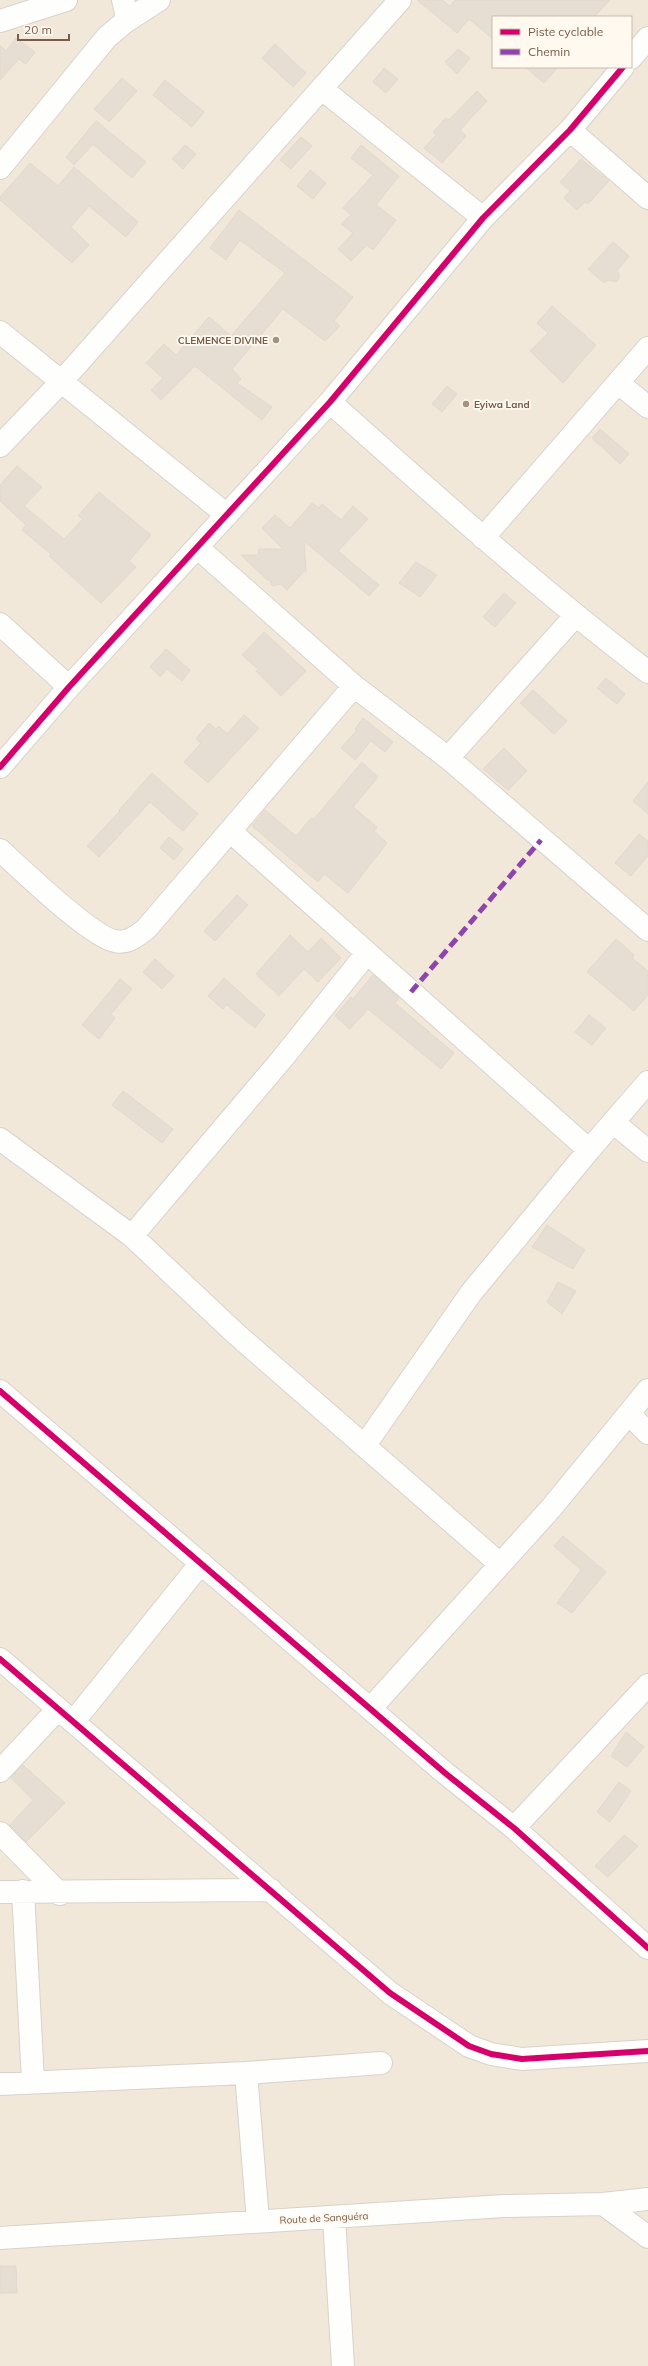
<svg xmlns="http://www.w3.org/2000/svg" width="648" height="2366" font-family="Mulish,sans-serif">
<rect width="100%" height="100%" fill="#f9f5ed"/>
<path fill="#f2e8da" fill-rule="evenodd" d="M0 0H648V2366H0ZM493 17H631V67H493Z"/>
<path fill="#e6ddd3" stroke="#e2d8ce" d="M417 0H442L450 6 455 0H610L594 17H493V39L469 19 457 33Z
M16 38 35 52 26 64 19 59 0 80V45L6 51Z
M275 44 306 73 293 87 262 58Z
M458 49 470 58 457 74 445 62Z
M525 67H558L544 83Z
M384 68 398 79 386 93 373 82Z
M122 78 137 91 109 122 94 109Z
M165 80 204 112 192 127 153 95Z
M477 91 487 101 460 130 466 136 442 163 424 148 436 135 433 132 446 118 449 120Z
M96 121 146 162 132 178 93 144 74 165 66 157Z
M301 137 312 146 291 169 280 160Z
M185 145 196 154 183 169 172 159Z
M361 145 399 176 376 205 396 220 373 250 367 245 351 261 338 249 353 233 341 224 351 215 343 208 373 175 351 158Z
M581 159 609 181 588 204 585 202 577 210 564 198 570 191 560 182Z
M30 163 58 186 74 167 138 222 126 237 89 206 71 227 89 245 72 263 0 200V197Z
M310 170 326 183 313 199 297 186Z
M239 210 353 297 334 321 340 326 325 341 283 309 232 369 241 379 237 383 272 407 262 420 195 366 161 400 151 390 163 378 146 363 164 344 176 355 209 317 231 336 285 273 240 240 226 260 210 248Z
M613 242 629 256 617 271 619 273V278L616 282 608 280 604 283 588 269Z
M552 306 596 345 563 383 530 351 548 333 537 323Z
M447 386 457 394 442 412 432 404Z
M600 429 629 454 620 464 592 438Z
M17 466 42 487 24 506 64 539 83 519 78 516 99 492 151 535 129 561 136 567 101 603 49 556 51 554 22 530 26 525 0 501V485Z
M312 503 319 508 322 504 341 520 353 506 368 519 338 551 379 585 369 596 304 541 306 572 305 570 287 590 281 584 272 586 270 580H267L241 555H258L259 549H283L262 528 275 515 290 528Z
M416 562 437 575 420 597 399 583Z
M504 593 516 603 495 627 483 617Z
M264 632 306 671 281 696 256 671 258 669 242 655Z
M166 649 190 670 182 681 167 669 160 677 150 667Z
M606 678 625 694 617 704 597 688Z
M533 690 567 721 554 734 520 703Z
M244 715 259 728 208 783 184 762 201 743 196 739 209 723 216 729 219 726 227 734Z
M363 718 393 742 385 752 371 741 355 760 341 748 357 730 355 729Z
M504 748 527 771 508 790 483 769Z
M362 762 378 777 353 807 377 827 374 831 387 843 348 893 324 874 318 882 252 826 265 810 296 836 311 818 314 819Z
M152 773 198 814 183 831 150 802 99 857 87 846 120 811 119 810Z
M648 782V814L633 801Z
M639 834 648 841V856L631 876 615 863Z
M169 837 183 849 174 860 160 848Z
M237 895 248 905 215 941 204 931Z
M290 935 308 952 321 938 341 958 318 982 304 969 279 996 256 974Z
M616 939 634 955 632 958 648 971V995L634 1011 587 972Z
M155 959 174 976 162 989 143 972Z
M373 975 399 998 395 1003 454 1053 441 1069 368 1009 350 1029 335 1016 351 997 353 999Z
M224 978 265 1015 255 1028 227 1005 223 1009 208 996Z
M120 979 132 989 111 1014 115 1018 99 1039 82 1025Z
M589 1015 606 1028 592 1045 575 1032Z
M123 1091 173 1129 162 1143 112 1105Z
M547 1225 585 1250 573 1269 532 1247Z
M558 1282 576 1291 562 1314 547 1302Z
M563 1536 606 1572 572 1613 557 1603 581 1570 554 1546Z
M626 1732 644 1747 627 1767 611 1756Z
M23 1765 65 1803 26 1842 10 1825 33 1800 11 1778Z
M619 1782 631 1791 610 1822 597 1812Z
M624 1835 638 1846 608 1877 595 1866Z
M0 2266H16L17 2293H0Z"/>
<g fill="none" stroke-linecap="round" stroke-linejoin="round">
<defs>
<path id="minor" d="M123 0 126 12 125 22
M0 21 66 0
M631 58 648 38
M322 89 483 218
M570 130 648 198
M0 168 107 37 125 22 159 0
M0 332 227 515
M618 383 648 407
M330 402C434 495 537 587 648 672
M0 446 62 381 400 0
M483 538 648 348
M198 548 354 686 448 758 648 930
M0 624 69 687
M448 758 575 616
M0 767 69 687 330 402 483 218 570 130 623 67
M230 831 589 1150
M0 850C22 870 91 937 115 941 127 944 137 936 146 929L354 686
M613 1122 648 1151
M0 1139 132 1236 235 1333 500 1564
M132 1236 282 1059 367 953
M0 1391 445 1773 514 1828 648 1948
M629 1414 648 1433
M365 1445 471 1293 589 1150 648 1082
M0 1659 390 1993 469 2046 491 2054 522 2059 648 2051
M371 1708 552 1507 648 1390
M74 1721 201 1563
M0 1771 58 1709
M514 1828 648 1685
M0 1833 60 1894
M23 1891 33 2081
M0 1892 271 1890
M246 2073 258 2221
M0 2084 246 2073 381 2063
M603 2204 648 2237
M334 2218 343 2366
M0 2238 504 2206 603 2204 648 2199"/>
</defs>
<use href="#minor" stroke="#d8d2cb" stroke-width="24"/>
<use href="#minor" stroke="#fefefc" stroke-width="22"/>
<path stroke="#8e44ad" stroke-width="5" stroke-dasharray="10 5" stroke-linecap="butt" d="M411 992 541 840"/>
<defs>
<path id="cycleway" d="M0 767 69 687 330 402 483 218 570 130 623 67
M0 1391 445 1773 514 1828 648 1948
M0 1659 390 1993 469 2046 491 2054 522 2059 648 2051"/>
</defs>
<use href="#cycleway" stroke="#fff9ef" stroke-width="8"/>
<use href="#cycleway" stroke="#d6006c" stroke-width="6"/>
</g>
<g fill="#a69282" stroke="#fff9ef" stroke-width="1.5">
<circle cx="276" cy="340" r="4"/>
<circle cx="466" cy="404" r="4"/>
</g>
<g text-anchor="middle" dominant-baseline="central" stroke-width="3.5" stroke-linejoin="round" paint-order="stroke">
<g font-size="10" font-weight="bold" fill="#7a5c49" stroke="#fff9ef" text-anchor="end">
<text x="268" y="340">CLEMENCE DIVINE</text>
<text x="474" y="404" text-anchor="start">Eyiwa Land</text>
</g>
<g font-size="10" fill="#7a5c49" stroke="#fff9ef">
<text transform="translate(324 2218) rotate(-3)">Route de Sanguéra</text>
</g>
</g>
<rect x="492" y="16" width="140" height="52" fill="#fff9ef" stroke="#cabaad"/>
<rect x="500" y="29" width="20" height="6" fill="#d6006c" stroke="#cabaad"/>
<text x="528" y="36" font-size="12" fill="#7a5c49">Piste cyclable</text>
<rect x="500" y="49" width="20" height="6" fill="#8e44ad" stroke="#cabaad"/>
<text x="528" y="56" font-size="12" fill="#7a5c49">Chemin</text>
<path d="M18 34v6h51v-6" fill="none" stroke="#7a5c49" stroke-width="2"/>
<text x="24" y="34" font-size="12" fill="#7a5c49" stroke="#fff9ef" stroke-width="3" paint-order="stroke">20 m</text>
</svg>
